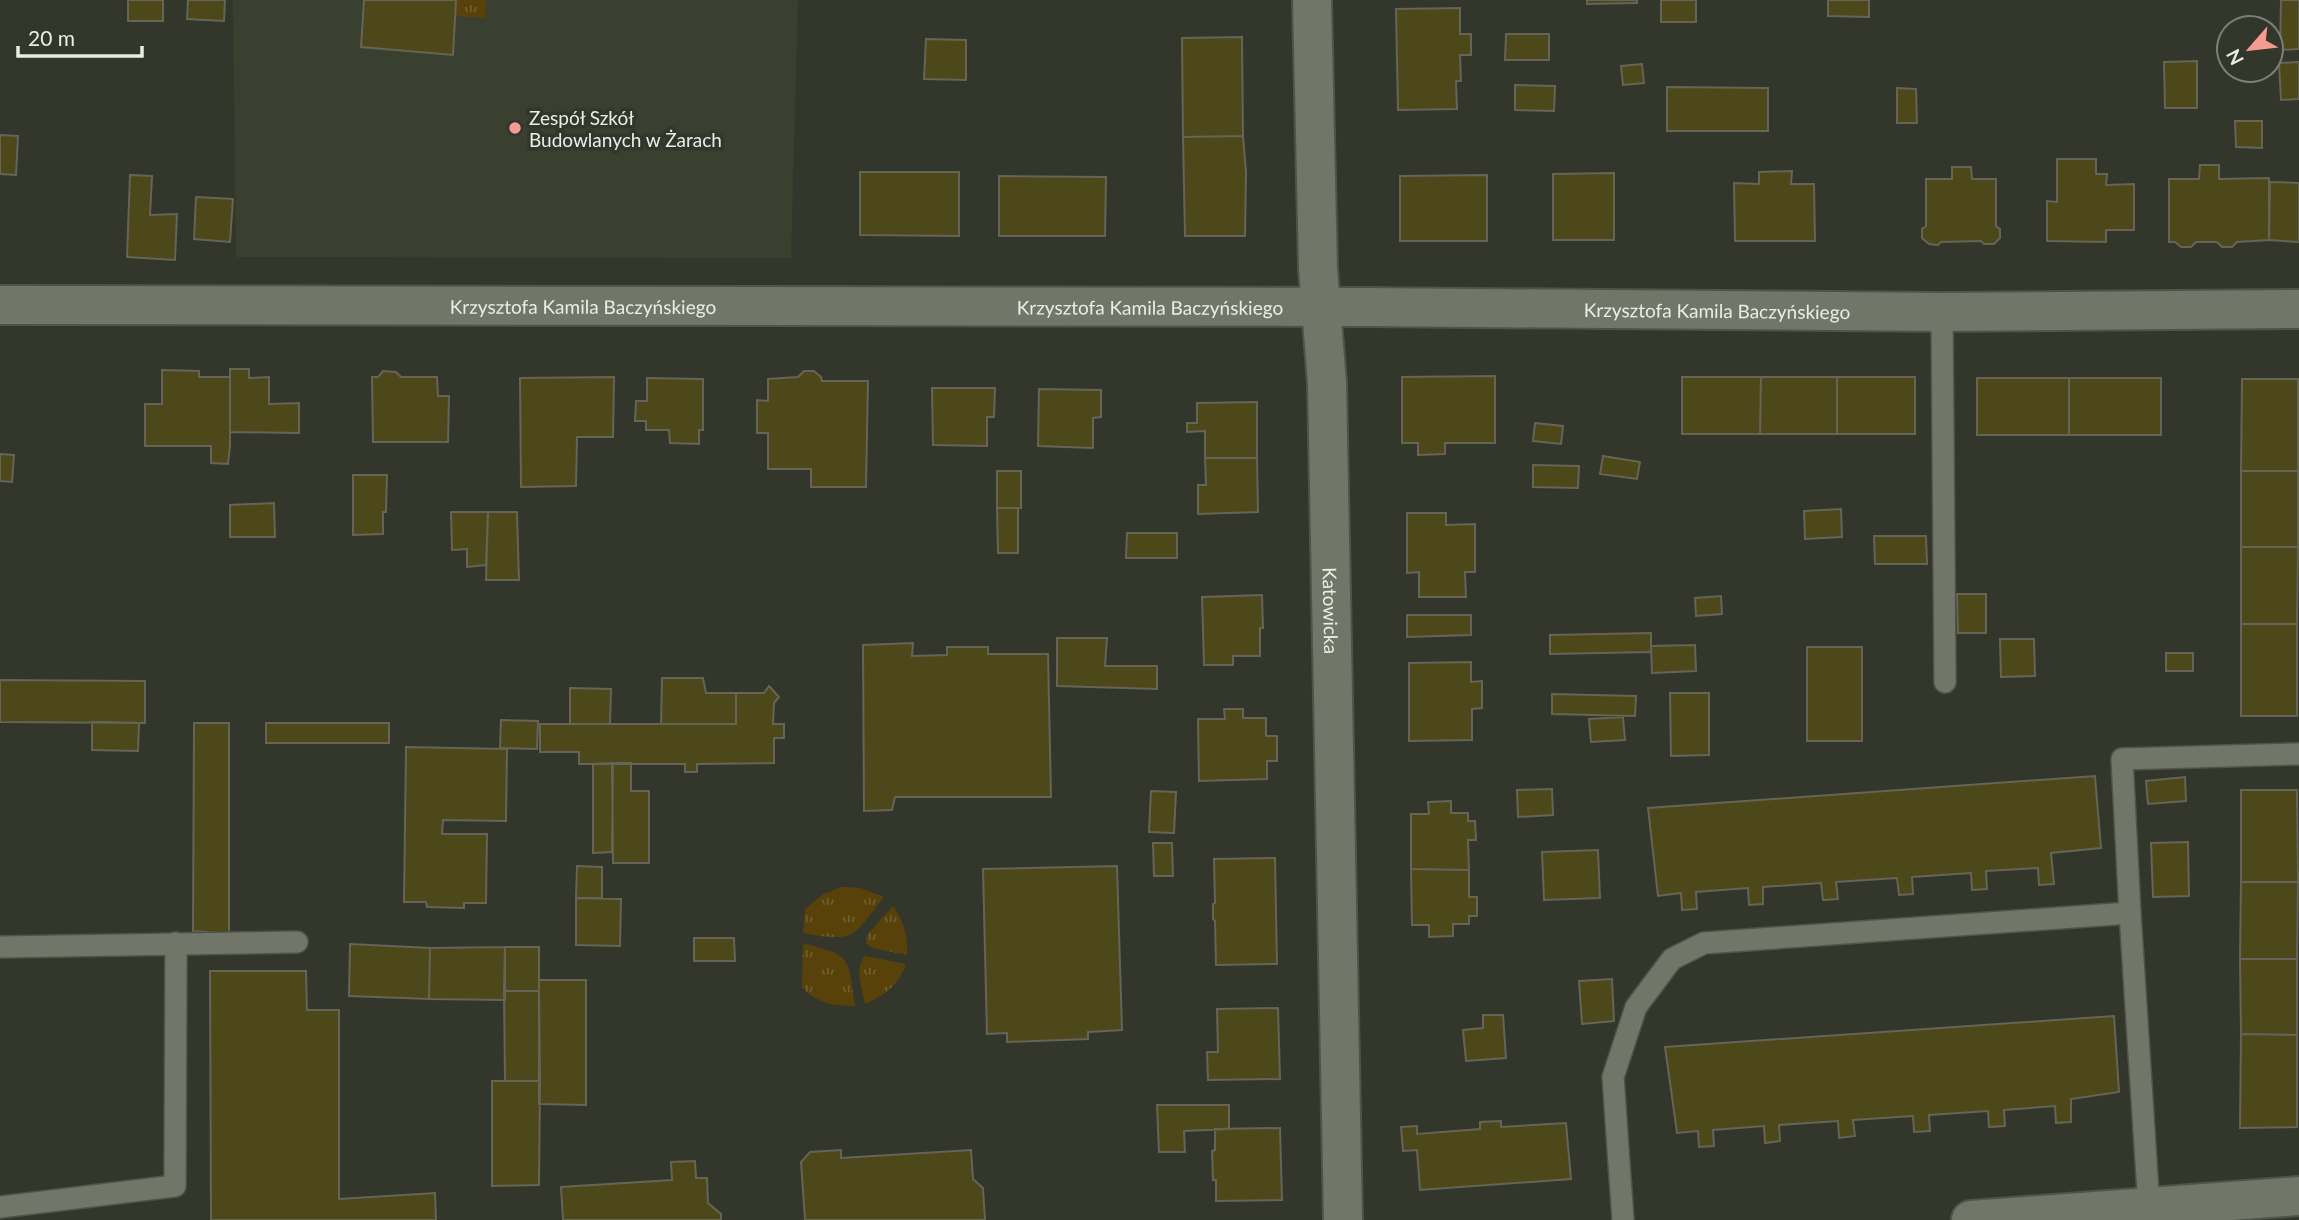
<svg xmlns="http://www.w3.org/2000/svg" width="2299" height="1220" font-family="Lato,sans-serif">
<defs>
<pattern id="grass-tufts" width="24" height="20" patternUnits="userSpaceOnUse" patternTransform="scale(1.75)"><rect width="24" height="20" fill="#58420a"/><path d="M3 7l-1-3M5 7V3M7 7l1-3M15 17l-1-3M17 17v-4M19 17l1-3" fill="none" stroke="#705e2e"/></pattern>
</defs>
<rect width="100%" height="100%" fill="#32362b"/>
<path fill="#3a402f" d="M233 0H798L791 258 236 257Z"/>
<path fill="url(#grass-tufts)" d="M456 0H486L485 18 455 16Z
M841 887 860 888 884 897C852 937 857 943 803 933L805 909 822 895Z
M893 906C904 922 908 935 907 955L873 948 866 943 867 935Z
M803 943C853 956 848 957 855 1006 834 1006 816 1003 802 987Z
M865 956 906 964C898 986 885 995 865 1004 862 988 854 969 865 956Z"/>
<path fill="#4d481a" stroke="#656457" stroke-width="2" d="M128 0H163V21H128Z
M188 0H225L224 21 187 19Z
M364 0H456L453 55 361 47Z
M1587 0H1637V3L1587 4Z
M1661 0H1696V22H1661Z
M1828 0H1869V17L1828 16Z
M2281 0H2299V49L2280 50Z
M1460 8V34H1471V55H1460L1461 81H1456L1457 109 1398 110 1396 9Z
M1506 34H1549V60H1505Z
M1242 37 1243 136 1183 137 1182 38Z
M926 39 966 40V80L924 79Z
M2197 61V108H2165L2164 62Z
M2299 62V99L2281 100 2279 63Z
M1642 64 1644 83 1623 85 1621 66Z
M1515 85 1555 86 1554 111 1515 110Z
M1667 87 1768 88V131H1667Z
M1897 88 1916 89 1917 123H1897Z
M2235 121H2262V148L2236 147Z
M0 135 18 136 16 175 0 174Z
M1243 136 1246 172 1245 236H1185L1183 137Z
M2057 159H2096V174H2107L2106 185 2134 184V230H2106V242L2047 241V201L2057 202Z
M2200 165H2219V179L2269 178V240L2237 242 2232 247H2222L2217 242H2196L2191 247H2181L2175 242H2169V179H2199Z
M1952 167H1971L1972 179H1996V226L2000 229V238L1994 244H1984L1981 241 1941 242 1938 245 1929 244 1922 238V229L1926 226V179H1952Z
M1792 171 1791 184H1814L1815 241H1735L1734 183 1759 184V172Z
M860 172H959V236L860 235Z
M1614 173V240H1553V174Z
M130 175 152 176 150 215 177 214 175 260 127 257Z
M1487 175V241H1400V176Z
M999 176 1106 177 1105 236H999Z
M2270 182 2299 183V242L2269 240Z
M196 197 233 199 230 242 194 239Z
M230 369H249V378L269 377V404L299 403V433L230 432Z
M162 370 199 371V377H230V446L228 464 211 463V446H145V404H162Z
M383 371 396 372 401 377H437L438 396H449L448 442H373L372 377H378Z
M804 371H814L821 377 822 381H868L866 487H811V469H768V433H757V400L768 401V379L798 377Z
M1495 376V443H1445V454L1418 455V443H1402V377Z
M614 377 613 437H577L576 486 521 487 520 378Z
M1682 377H1761L1760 434H1682Z
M1761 377H1837V434H1760Z
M1837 377H1915V434H1837Z
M647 378 703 379V430H699V444L670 443 669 430H646V421H635L636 401H647Z
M1977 378H2069V435H1977Z
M2069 378H2161V435H2069Z
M2242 379H2298V471H2241Z
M932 388H995L994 417H987V446L933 445Z
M1039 389 1101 390V417L1093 418V448L1038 446Z
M1257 402V458H1205V431L1187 432V423H1197V403Z
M1535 423 1563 426 1561 444 1533 441Z
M0 454 14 455 12 482 0 481Z
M1603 456 1640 462 1637 479 1600 474Z
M1205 458H1257L1258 512 1198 514V485H1206Z
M1533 465 1579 466 1578 488 1533 487Z
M997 471H1021V508H997Z
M2241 471H2298V547H2241Z
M353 475H387L386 512H383V534L353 535Z
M274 503 275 537H230V505Z
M997 508H1018V553H998Z
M1841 509 1842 537 1805 539 1804 511Z
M451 512H488L486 565 467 567V549L452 550Z
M488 512H517L519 580H486Z
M1407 513H1446V525L1475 524V572H1465L1466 597H1419V572L1407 573Z
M1127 533H1177V558H1126Z
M1874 536H1926L1927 564H1875Z
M2241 547H2298L2297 624H2241Z
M1957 594H1986V633H1958Z
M1262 595 1263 628H1260V656H1233V665H1204L1202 597Z
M1721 596 1722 614 1696 616 1695 598Z
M1407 615H1471V635L1407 637Z
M2241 624H2297V716H2241Z
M1651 633V652L1550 654V635Z
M1057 638H1107L1105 666H1157V689L1057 686Z
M2000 639H2034L2035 676 2001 677Z
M913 643 912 656 947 655V647H988V654H1048L1051 797H895L892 810 864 811 863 645Z
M1695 645 1696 671 1652 673 1651 646Z
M1807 647H1862V741H1807Z
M2166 653H2193V671H2166Z
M1471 662V682L1482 681V708L1472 709V740L1409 741V663Z
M662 678H703L706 693H736V724H661Z
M0 680 145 681V723L0 722Z
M769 686 779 697 774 703 773 724H784V738H774V763L697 764V772H685V764H579V752H540V724H736V693H764Z
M570 688 611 689 610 724H570Z
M1670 693H1709V755L1671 756Z
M1552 694 1636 696 1635 716 1552 714Z
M1224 709H1243V718H1266V736H1277V761H1267V779L1199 781 1198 719H1225Z
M1623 717 1625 740 1591 742 1589 719Z
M501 720 538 721 537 749 500 748Z
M92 722 139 723 138 751 92 750Z
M194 723H229V934L193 931Z
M266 723H389V743H266Z
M406 747 507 749 506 821 443 820 442 834H487L486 903H464V908L427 907 426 902H404Z
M612 763H631V791H649V863H613Z
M613 763 612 852 593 853V764Z
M2095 776 2101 848 2051 853 2054 884 2039 885 2038 868 1986 871 1987 889 1972 890 1971 873 1912 877 1913 894 1899 895 1897 878 1836 882 1838 899 1823 900 1821 883 1763 887V904L1749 905 1748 888 1696 892 1697 909 1682 910 1681 893 1658 896 1648 808Z
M2185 777 2186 801 2148 804 2146 781Z
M1552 789 1553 815 1518 817 1517 790Z
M2241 790H2297L2298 882H2241Z
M1151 791 1176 792 1174 833 1149 832Z
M1451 801V813H1468V821H1475L1476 840H1468L1469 870 1411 869V814H1429L1428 802Z
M2188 842 2189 896 2153 897 2151 843Z
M1153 843H1172L1173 876H1154Z
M1598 850 1600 898 1544 900 1542 852Z
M1275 858 1277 964 1216 965 1215 921 1213 919V904L1215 903 1214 859Z
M577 866 602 867V898H576Z
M1117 866 1122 1030 1088 1032V1039L1007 1042V1033L987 1034 983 869Z
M1411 869 1469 870V897H1477V916H1469V924H1453V936L1429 937V925H1412Z
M2241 882H2298L2297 959H2240Z
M576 898 621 899 620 946 576 945Z
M694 938H734L735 961H694Z
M350 944 430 948 429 999 349 996Z
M505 947V1000L429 999 430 948Z
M505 947H539V991H504Z
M2240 959H2297V1035L2241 1034Z
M210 971H306L307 1010H339V1199L435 1193 436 1220H211Z
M1612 979 1614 1021 1582 1024 1579 981Z
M539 980H586V1105L539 1104Z
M504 991H539L540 1081H505Z
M1278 1008 1280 1079 1208 1080 1207 1052H1218L1217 1009Z
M1483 1015H1503L1506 1058 1466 1061 1463 1030 1483 1028Z
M2114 1016 2119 1092 2071 1099V1122L2056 1123 2055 1106 2004 1110 2005 1126 1989 1127 1988 1111 1929 1115 1930 1131 1914 1132 1913 1116 1853 1120 1855 1136 1839 1138 1838 1121 1779 1125 1780 1141 1765 1143 1764 1126 1713 1130 1714 1146 1699 1147 1698 1131 1677 1133 1665 1047Z
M2241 1034 2297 1035V1127L2240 1128Z
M492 1081H540L539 1185 492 1186Z
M1157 1105H1229V1129L1184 1131 1185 1152H1159Z
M1501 1121V1127L1566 1123 1571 1179 1420 1190 1417 1150 1403 1151 1401 1127 1417 1126V1134L1480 1129V1122Z
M1280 1128 1282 1200 1216 1201V1180H1213L1212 1151 1215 1150V1129Z
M841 1150V1158L971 1150 973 1179 983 1188 985 1220H805L801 1162 810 1152Z
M695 1161 696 1178H707L708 1203 721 1214V1220H563L561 1187 672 1180 671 1162Z"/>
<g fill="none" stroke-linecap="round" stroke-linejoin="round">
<defs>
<path id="service" d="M1942 312 1945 682
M2130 913 2122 759 2299 754
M0 947 297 942
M0 1207 175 1186 176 943
M1623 1220 1613 1077 1636 1007 1672 959 1704 943 2130 913 2149 1208"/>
<g id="minor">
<path id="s1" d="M0 305 1367 307 1942 312 2299 309"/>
<path d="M1971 1220 2299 1196"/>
</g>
<g id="tertiary">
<path id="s2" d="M1312 0 1318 269 1327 383 1343 1220"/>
</g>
</defs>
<use href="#service" stroke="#50534a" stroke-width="24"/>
<use href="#minor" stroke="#50534a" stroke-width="42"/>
<use href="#tertiary" stroke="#50534a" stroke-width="42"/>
<use href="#service" stroke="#717669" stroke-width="21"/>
<use href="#minor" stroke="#717669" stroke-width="38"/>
<use href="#tertiary" stroke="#717669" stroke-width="38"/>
</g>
<circle fill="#f59c90" stroke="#32362b" stroke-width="2.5" cx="515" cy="128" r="7"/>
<g text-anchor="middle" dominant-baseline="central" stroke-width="7" stroke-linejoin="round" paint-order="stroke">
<g font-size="19" fill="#eaede5" stroke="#32362b" text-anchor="start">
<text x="529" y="117">Zespół Szkół<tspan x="529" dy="22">Budowlanych w Żarach</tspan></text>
</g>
<g font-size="19" fill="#eaede5" stroke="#32362b">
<text stroke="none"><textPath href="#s1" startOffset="583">Krzysztofa Kamila Baczyńskiego</textPath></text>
<text stroke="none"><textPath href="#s1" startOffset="1150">Krzysztofa Kamila Baczyńskiego</textPath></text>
<text stroke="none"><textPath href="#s1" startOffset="1717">Krzysztofa Kamila Baczyńskiego</textPath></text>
<text stroke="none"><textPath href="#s2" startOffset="611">Katowicka</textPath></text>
</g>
</g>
<g transform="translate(2250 49) rotate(242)"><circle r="33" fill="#32362b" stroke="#7c7f75" stroke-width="2"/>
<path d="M0-5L12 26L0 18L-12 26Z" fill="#f59c90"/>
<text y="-10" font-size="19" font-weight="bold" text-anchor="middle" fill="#eaede5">N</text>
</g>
<path d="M18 46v10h124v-10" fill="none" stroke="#eaede5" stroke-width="3.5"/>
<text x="28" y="46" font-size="21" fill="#eaede5" stroke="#32362b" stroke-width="5" paint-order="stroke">20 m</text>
</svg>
